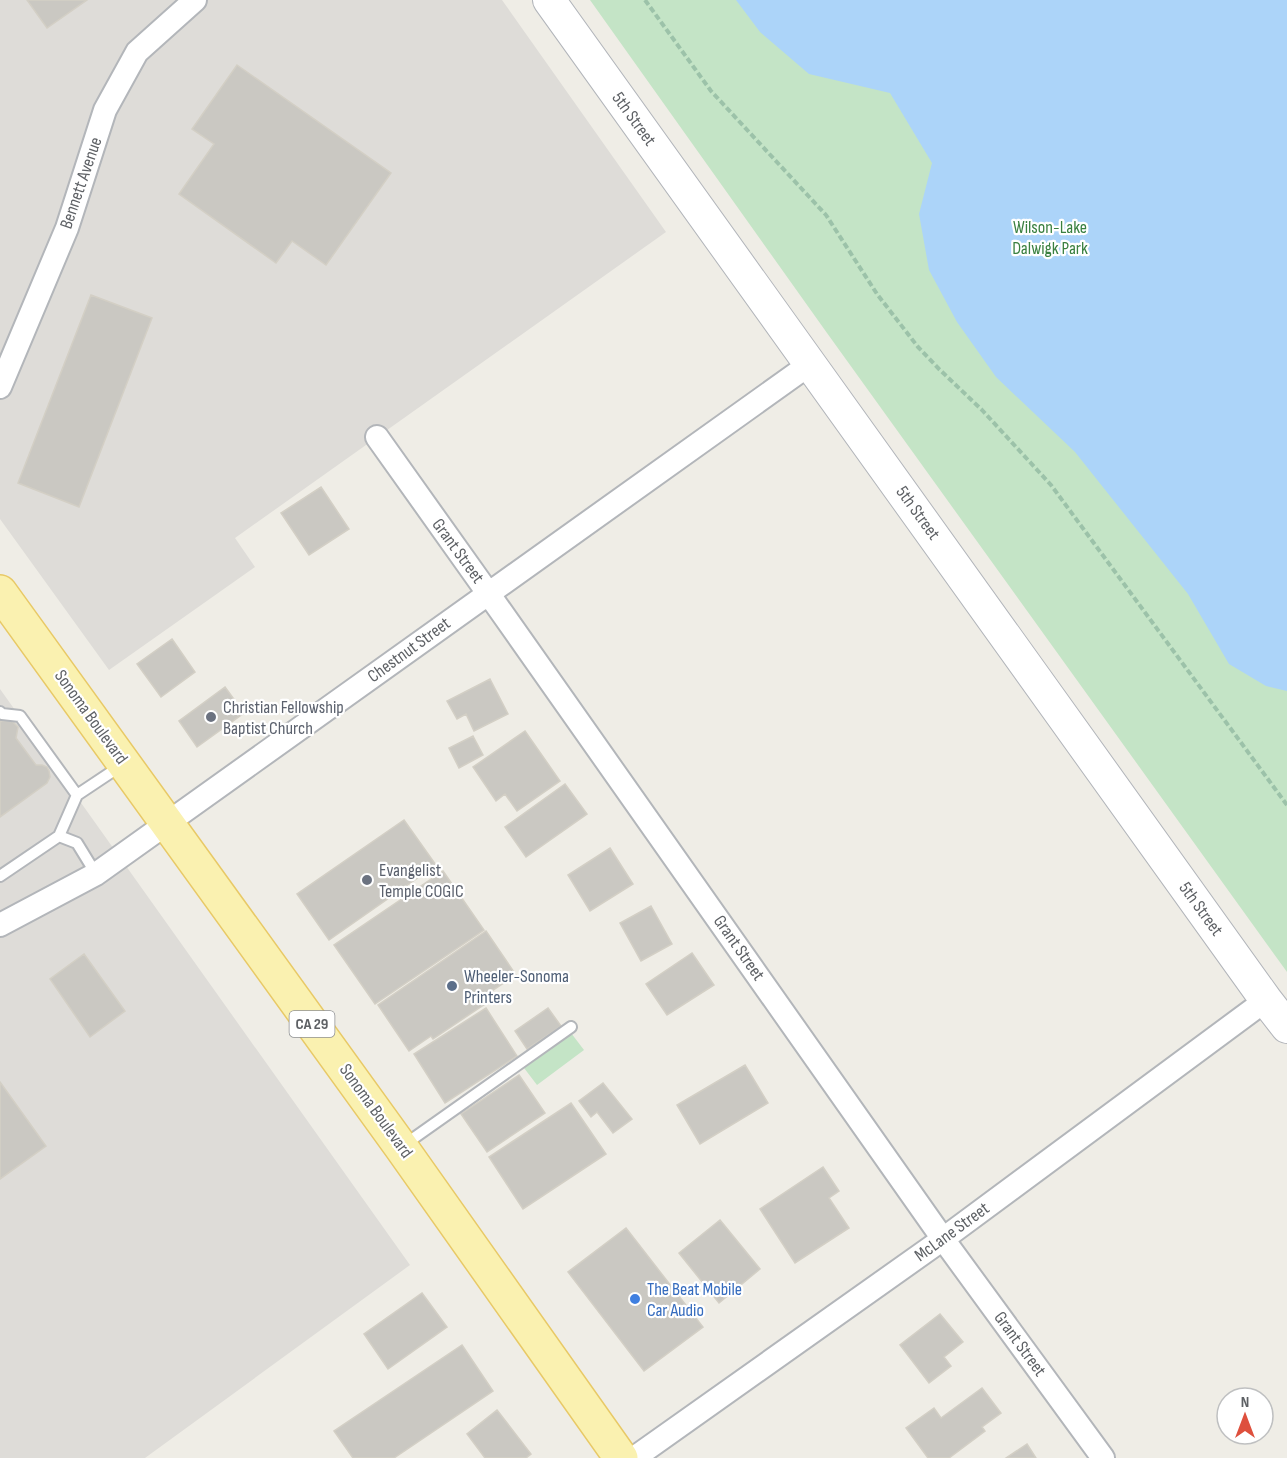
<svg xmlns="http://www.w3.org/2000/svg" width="1287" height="1458" font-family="'Sofia Sans Condensed',sans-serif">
<rect width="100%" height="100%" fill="#efede6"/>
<path fill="#dedcd8" d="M0 0H502L666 232 235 538 255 567 109 670 0 519Z
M0 689 410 1265 145 1458H0Z"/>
<path fill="#c4e4c6" d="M590 0H1287V972L827 333Z
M568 1029 584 1050 537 1085 521 1064Z"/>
<path fill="#acd4f9" d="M736 0H1287V691L1266 686 1229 664 1188 594 1075 452 996 377 957 322 929 270 919 214 932 163 890 93 809 74 760 32Z"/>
<path fill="#cac8c2" stroke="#d3cfc5" stroke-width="1.5" d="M27 0H87L47 28Z
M237 65 391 173 326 265 292 241 276 263 179 194 214 144 192 129Z
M91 295 152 318 79 507 18 483Z
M321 487 349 529 309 555 281 513Z
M172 639 195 672 161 697 137 664Z
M490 679 508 714 474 731 466 714 457 719 447 701Z
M225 687 244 713 197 747 179 721Z
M2 721H12L18 727 16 738 36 765H42L47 767 49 771 50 777 47 783 0 817V722Z
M525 731 560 781 517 811 505 794 496 801 473 767Z
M473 736 483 755 459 768 449 748Z
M565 784 587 814 526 857 505 827Z
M404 820 436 865 329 940 297 894Z
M610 848 633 884 590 911 568 875Z
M443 871 484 930 375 1004 334 945Z
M651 906 672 944 641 961 620 923Z
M486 931 516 975 481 998 485 1004 433 1039 431 1036 409 1051 378 1005Z
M692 953 714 985 667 1015 646 984Z
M84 954 125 1011 90 1037 50 979Z
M486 1008 517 1056 445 1103 414 1054Z
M548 1008 561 1026 527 1049 515 1031Z
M745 1065 768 1103 700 1144 677 1105Z
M519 1075 545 1113 487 1152 461 1114Z
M0 1082 46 1146 0 1179Z
M603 1083 632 1119 613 1133 597 1112 591 1117 579 1101Z
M571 1103 606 1154 523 1209 489 1157Z
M823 1167 839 1191 829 1198 849 1228 795 1263 760 1209Z
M720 1220 760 1269 719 1303 679 1253Z
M626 1228 703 1327 644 1371 568 1272Z
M422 1293 447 1327 388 1369 364 1334Z
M940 1314 963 1342 944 1357 951 1366 929 1383 900 1345Z
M462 1345 493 1391 394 1458H353L334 1431Z
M982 1388 1001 1413 982 1427 985 1431 949 1458H928L906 1428 934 1408 941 1418Z
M497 1410 531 1454 526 1458H485L467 1434Z
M1027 1444 1036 1458H1006Z"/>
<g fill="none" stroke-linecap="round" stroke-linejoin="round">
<defs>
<path id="lane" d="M0 712 2 714 20 716 77 795
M59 836 77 795 122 765
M0 876 59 836 77 843 96 874
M404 1145 571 1027"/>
<path id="street" d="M0 387 67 228 105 110 137 52 195 0
M377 437 488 593 943 1239 1103 1458
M0 925 96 874 810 364
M634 1458 943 1239 1266 1000"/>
<path id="secondary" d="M549 0 1266 1000 1287 1027"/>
<path id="primary" d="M0 592 401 1147 621 1458"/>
</defs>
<use href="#lane" stroke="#b3b6ba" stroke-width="14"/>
<use href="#street" stroke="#b3b6ba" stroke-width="26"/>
<use href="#secondary" stroke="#b2b5ba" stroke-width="34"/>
<use href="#primary" stroke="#e8c966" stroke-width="36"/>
<path stroke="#9cc2a9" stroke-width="4" stroke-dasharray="6 3" stroke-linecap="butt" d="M645 0 711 91 826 215 877 294 918 347 939 369 982 410 1051 485 1287 805"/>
<use href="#lane" stroke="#fff" stroke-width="10"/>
<use href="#street" stroke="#fff" stroke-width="22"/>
<use href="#secondary" stroke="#fff" stroke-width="32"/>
<use href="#primary" stroke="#faf1b0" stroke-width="33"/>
</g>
<g fill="#6b7280" stroke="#fff" stroke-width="2">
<circle cx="211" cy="717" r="6"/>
<circle cx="367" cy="880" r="6"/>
</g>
<circle fill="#5c6f8a" stroke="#fff" stroke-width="2" cx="452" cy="986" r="6"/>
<circle fill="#3f7fe0" stroke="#fff" stroke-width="2" cx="635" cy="1299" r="6"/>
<g text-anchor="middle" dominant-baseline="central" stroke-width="4.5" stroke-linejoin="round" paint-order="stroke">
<rect fill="#fff" stroke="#8e9093" stroke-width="1.5" x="289.5" y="1011" width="45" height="26" rx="4.5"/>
<g font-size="16" font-weight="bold" fill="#5e6165">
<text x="312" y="1024">CA 29</text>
</g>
<g font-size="18" fill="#5e6165" stroke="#fff">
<text transform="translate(634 119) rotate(54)">5th Street</text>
<text transform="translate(81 183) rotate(-71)">Bennett Avenue</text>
<text transform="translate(918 513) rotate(54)">5th Street</text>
<text transform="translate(458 551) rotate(54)">Grant Street</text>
<text transform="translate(409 650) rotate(-36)">Chestnut Street</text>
<text transform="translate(91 717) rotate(54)">Sonoma Boulevard</text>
<text transform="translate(1201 909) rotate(54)">5th Street</text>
<text transform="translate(739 948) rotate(55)">Grant Street</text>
<text transform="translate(376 1111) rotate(54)">Sonoma Boulevard</text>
<text transform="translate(952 1232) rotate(-36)">McLane Street</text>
<text transform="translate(1020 1344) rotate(54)">Grant Street</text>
</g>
<g font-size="18" fill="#3a8040" stroke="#fff">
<text x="1050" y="227">Wilson-Lake<tspan x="1050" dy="21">Dalwigk Park</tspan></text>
</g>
<g font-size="18" fill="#5b616d" stroke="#fff" text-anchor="start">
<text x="223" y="707">Christian Fellowship<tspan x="223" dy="21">Baptist Church</tspan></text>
<text x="379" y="870">Evangelist<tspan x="379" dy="21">Temple COGIC</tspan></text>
</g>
<g font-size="18" fill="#4e5e75" stroke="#fff" text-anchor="start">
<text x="464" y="976">Wheeler-Sonoma<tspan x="464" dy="21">Printers</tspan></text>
</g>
<g font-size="18" fill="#366cbe" stroke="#fff" text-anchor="start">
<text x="647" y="1289">The Beat Mobile<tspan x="647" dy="21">Car Audio</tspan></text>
</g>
</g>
<g transform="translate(1245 1416)"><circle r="28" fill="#ffffff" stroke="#bfc0c1" stroke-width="1.5"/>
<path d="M0-4.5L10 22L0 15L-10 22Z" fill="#de503d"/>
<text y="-9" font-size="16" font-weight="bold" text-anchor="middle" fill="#5e6165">N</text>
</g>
</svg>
